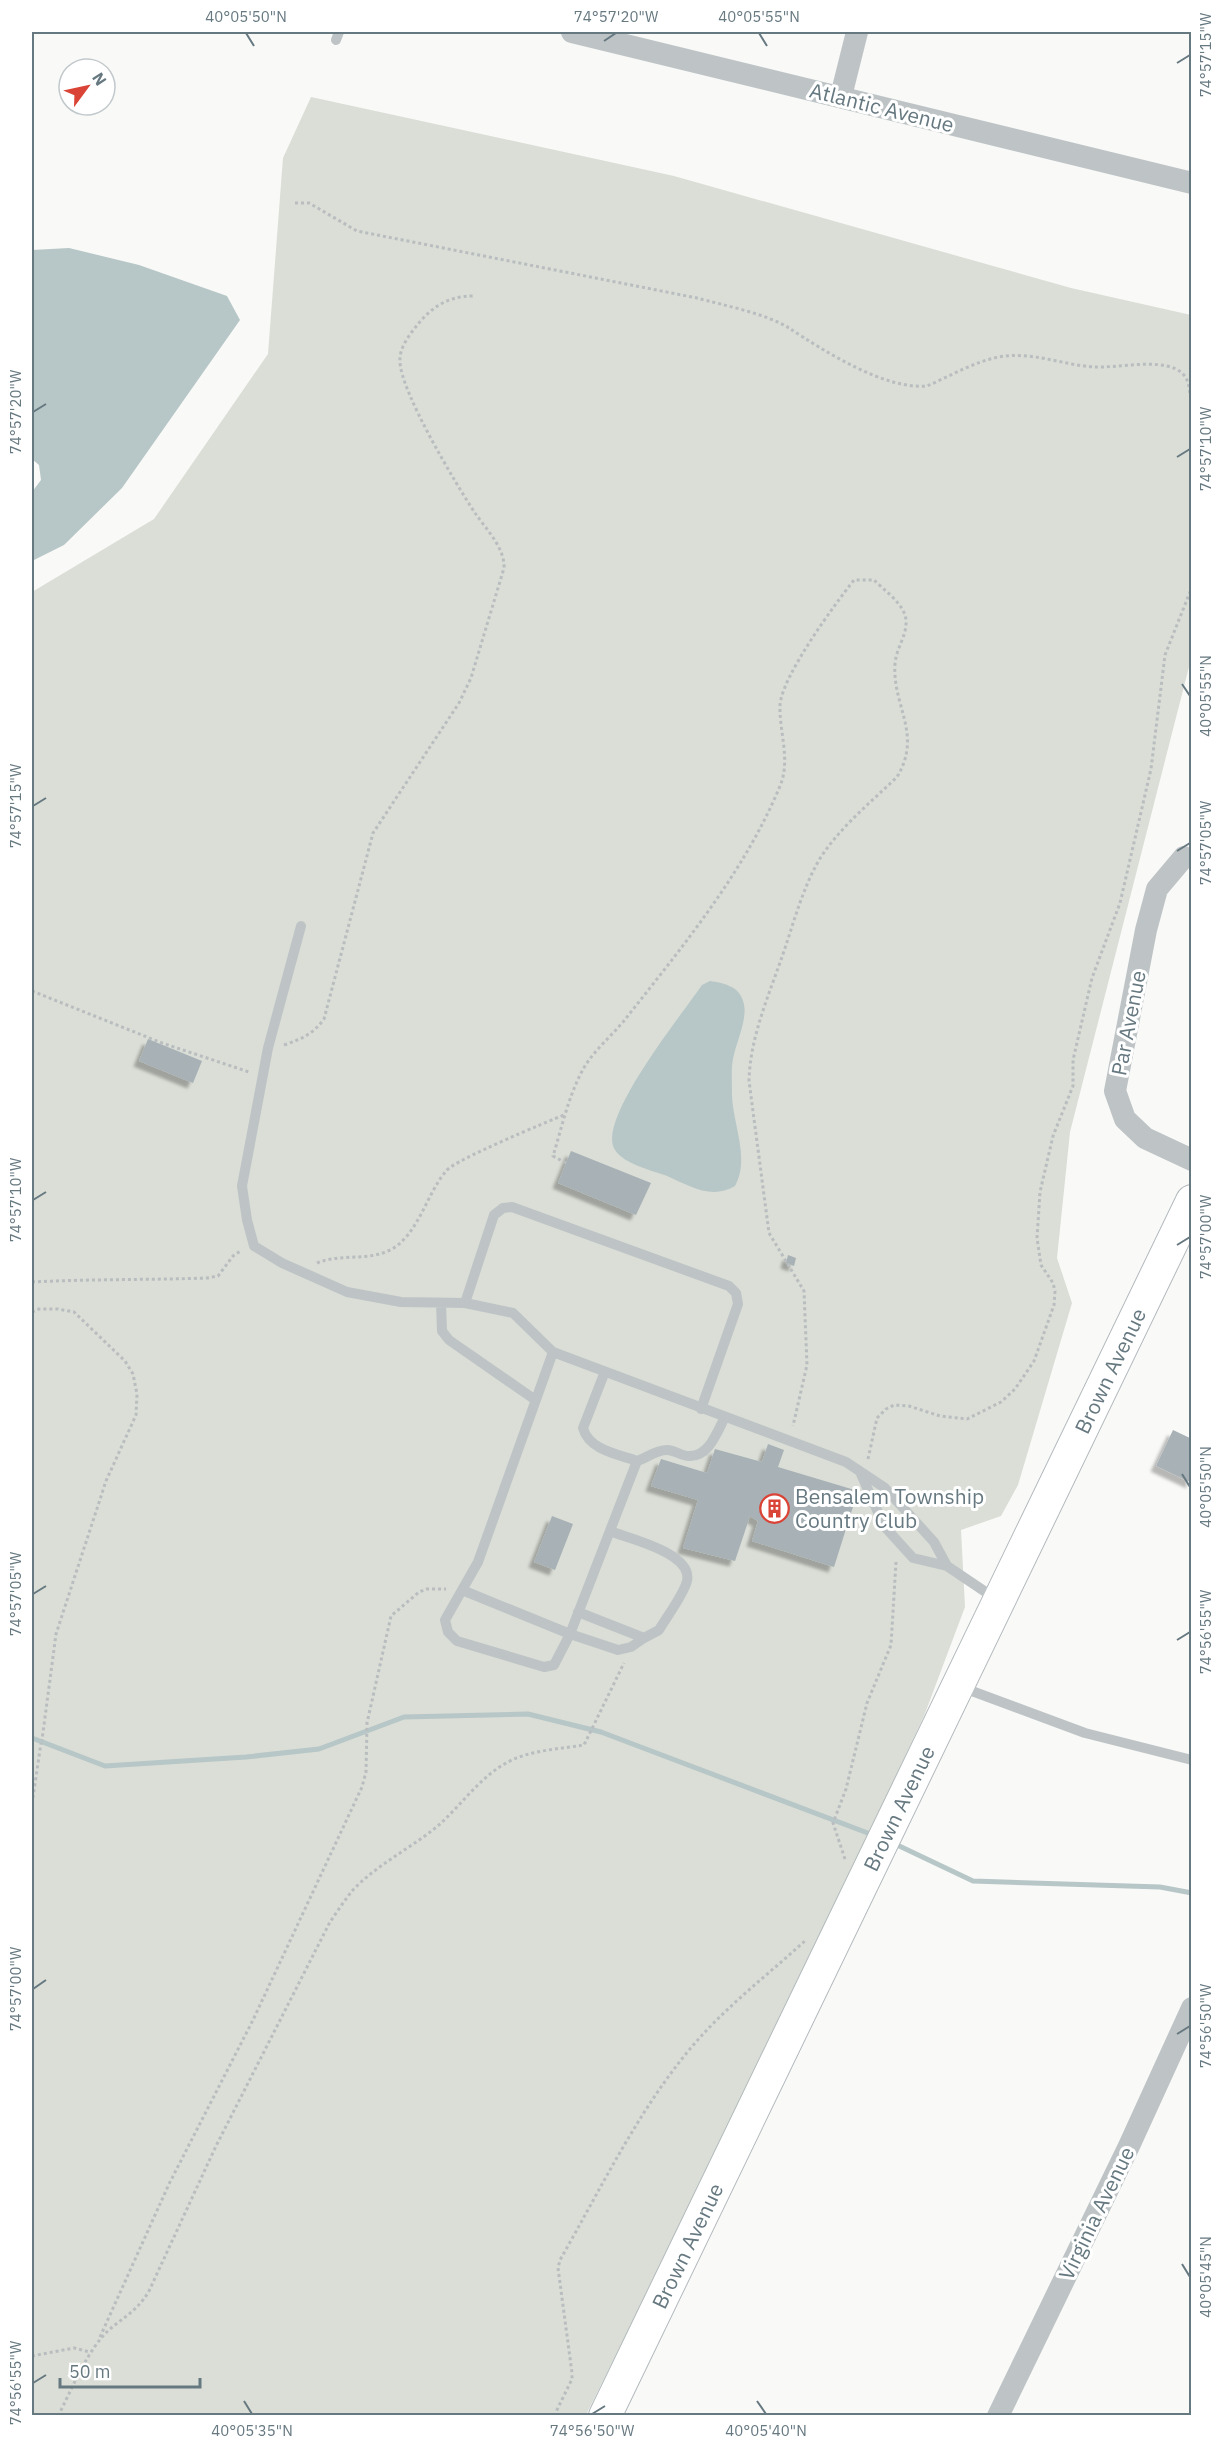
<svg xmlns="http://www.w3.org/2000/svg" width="1223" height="2447" font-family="'IBM Plex Sans',sans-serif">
<defs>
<filter id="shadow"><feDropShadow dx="-5.5" dy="5.5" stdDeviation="1.5" flood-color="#0004"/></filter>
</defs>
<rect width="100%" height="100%" fill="#f9f9f7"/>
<path fill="#daded6" d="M311 97 674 176 1071 288 1191 315V659L1070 1132 1057 1258 1072 1303 1018 1485 1001 1516 961 1530 965 1607 924 1716 770 2044 586 2415H32V592L154 519 268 354 283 158Z"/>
<path fill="#b7c6c7" d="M69 248 139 265 227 296 240 320 122 488 64 545 32 561V492L41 480 39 465 32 459V250Z
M710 981C723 983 739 986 743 1001 749 1017 736 1042 733 1059 731 1069 732 1081 732 1091 731 1121 751 1157 735 1186 711 1200 690 1186 667 1176 651 1170 624 1164 615 1150 595 1121 684 1012 702 985Z"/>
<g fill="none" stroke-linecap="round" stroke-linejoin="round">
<path stroke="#b7c6c7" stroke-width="5" d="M32 1738 105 1766 246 1757 319 1749 404 1717 528 1714 601 1732 873 1835
M893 1843 973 1881 1160 1887 1192 1893"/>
</g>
<path fill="#a8b1b6" filter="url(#shadow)" d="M148 1039 202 1061 193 1083 139 1061Z
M571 1151 651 1183 636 1215 558 1183Z
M788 1255 796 1258 794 1266 786 1263Z
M1173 1430 1192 1439V1483L1156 1466Z
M768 1444 784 1450 778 1467 858 1491 834 1567 752 1541 758 1521 750 1516 735 1561 683 1548 698 1500 651 1486 661 1459 707 1473 715 1449 762 1462Z
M552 1516 573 1524 555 1570 534 1562Z"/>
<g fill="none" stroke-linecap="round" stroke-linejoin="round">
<defs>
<g id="secondary">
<path id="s1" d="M605 2416 1192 1201"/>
</g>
</defs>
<use href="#secondary" stroke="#b3babd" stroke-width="34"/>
<path stroke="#b9bdbf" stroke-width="3" stroke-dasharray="3 3" stroke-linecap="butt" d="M295 203H309L357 231 697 298C723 305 767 314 789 328 824 351 885 390 927 386 950 376 976 361 999 357 1031 351 1063 365 1094 367 1118 368 1155 359 1176 369 1192 377 1188 391 1192 404
M32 991 162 1043 249 1072
M284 1045C302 1039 313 1034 324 1019L373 833 459 703 471 678 504 568C505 548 486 529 475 513 456 484 400 391 400 361 399 348 410 334 418 324 433 306 449 296 473 296
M566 1163 553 1156C562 1127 569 1093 585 1066 596 1048 614 1034 627 1017 683 946 745 871 780 786 791 760 779 732 780 705 782 676 835 604 854 580H874C884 590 900 601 905 615 910 632 896 647 895 664 892 706 923 734 897 777 870 803 839 828 819 860 802 890 794 922 783 954 769 995 750 1037 749 1081L769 1233 804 1291 807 1365 793 1426
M317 1263C340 1253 369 1262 392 1249 419 1233 426 1195 446 1171 456 1159 545 1123 566 1114
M32 1282C90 1279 148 1280 207 1278L218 1276 233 1256 242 1250
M32 1312 39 1309H58L74 1312 125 1361 133 1374 137 1394 136 1415 106 1481 56 1634 42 1740
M868 1459 877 1418 886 1409 894 1405 909 1406 940 1416 967 1419 1001 1402 1015 1389 1034 1361 1054 1305 1055 1291 1053 1283 1041 1265 1037 1238 1040 1192 1053 1136 1073 1086V1060L1092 978 1120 903 1151 769 1165 655 1192 587
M32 1804 41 1743
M845 1859 833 1823 846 1789 867 1703 891 1645 896 1562
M100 2337 169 2184 253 2020 362 1787 366 1772 367 1723 391 1616 419 1592 427 1589H446
M32 2356 74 2348 90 2352
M58 2416C72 2389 83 2360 102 2337 118 2319 135 2315 149 2291L216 2146 330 1922C337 1912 344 1901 352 1891 377 1864 412 1848 440 1824 462 1804 481 1776 508 1762 530 1750 560 1749 584 1745L624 1663
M554 2416 572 2379V2373L558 2268 560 2260C603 2185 645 2096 705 2032 736 1999 773 1970 806 1940"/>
<path stroke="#bec4c6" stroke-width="10" d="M336 40 339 32
M301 926 268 1048 242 1186 247 1220 254 1246 282 1263 347 1292 401 1302 465 1303 513 1313 553 1352 846 1462 885 1488 934 1542 947 1566
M441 1303 442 1331 449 1340 534 1399
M465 1303 494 1215 503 1208 512 1207 729 1286 736 1293 738 1304 701 1409
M553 1352 478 1562 445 1620 448 1632 457 1641 544 1667 554 1665 570 1634 637 1461
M604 1374 583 1428C589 1450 617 1454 637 1461 647 1458 655 1450 667 1450 675 1450 681 1456 689 1456 709 1457 717 1432 725 1417
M861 1474 884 1526 913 1558 947 1566 996 1599
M462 1590 570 1634 618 1650 631 1647 644 1638
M578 1612 644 1638 659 1630C666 1618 684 1594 687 1581 693 1553 630 1539 610 1531
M961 1687 1085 1733 1192 1760"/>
<path stroke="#bec4c6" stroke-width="22" d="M572 32 1192 183
M841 96 857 32
M1184 857 1157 889 1146 930 1115 1091 1125 1119 1145 1138 1192 1160
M998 2416 1129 2146 1192 2008"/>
<use href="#secondary" stroke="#fff" stroke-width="32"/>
</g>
<path fill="none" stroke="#667880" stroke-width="2" d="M246 33 254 46M759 33 767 46M604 41 616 33M1177 63 1190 55M33 412 46 404M1177 457 1190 449M1182 684 1190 696M33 806 46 798M1177 851 1190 843M33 1200 46 1192M1177 1245 1190 1237M1182 1474 1190 1487M33 1594 46 1586M1177 1640 1190 1632M33 1989 46 1980M1177 2034 1190 2026M1182 2264 1190 2277M33 2383 46 2375M244 2401 252 2414M757 2401 766 2414M592 2414 605 2406"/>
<defs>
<symbol id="building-ring" viewBox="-11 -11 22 22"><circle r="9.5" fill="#fff" stroke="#da4436" stroke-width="1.5"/><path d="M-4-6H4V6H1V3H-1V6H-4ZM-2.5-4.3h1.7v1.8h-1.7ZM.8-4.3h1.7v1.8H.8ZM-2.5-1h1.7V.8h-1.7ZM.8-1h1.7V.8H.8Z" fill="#da4436"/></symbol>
</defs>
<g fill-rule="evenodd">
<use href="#building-ring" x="758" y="1492" width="33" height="33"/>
</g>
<g text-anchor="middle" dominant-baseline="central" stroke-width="6" stroke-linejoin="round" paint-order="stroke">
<g font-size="21" fill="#667880" stroke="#fff">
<text transform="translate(882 107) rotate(14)">Atlantic Avenue</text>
<text transform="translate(1128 1023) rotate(-79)">Par Avenue</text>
<text stroke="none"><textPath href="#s1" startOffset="1161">Brown Avenue</textPath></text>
<text stroke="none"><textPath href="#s1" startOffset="675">Brown Avenue</textPath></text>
<text transform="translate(1096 2213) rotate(-64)">Virginia Avenue</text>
<text stroke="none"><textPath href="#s1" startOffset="189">Brown Avenue</textPath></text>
</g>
<g font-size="21" fill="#667880" stroke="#fff" text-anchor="start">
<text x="795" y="1496">Bensalem Township<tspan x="795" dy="24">Country Club</tspan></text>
</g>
</g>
<rect width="1223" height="2447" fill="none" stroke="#ffffff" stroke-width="66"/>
<g transform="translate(87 87) rotate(57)"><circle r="28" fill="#ffffff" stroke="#c2c9cc" stroke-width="1.5"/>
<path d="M0-4.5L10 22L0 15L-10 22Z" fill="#da4436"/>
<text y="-9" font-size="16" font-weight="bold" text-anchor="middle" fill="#667880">N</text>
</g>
<path d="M60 2378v9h140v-9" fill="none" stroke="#667880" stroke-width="3"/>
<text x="69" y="2378" font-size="18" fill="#667880" stroke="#ffffff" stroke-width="4.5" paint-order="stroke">50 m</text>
<rect x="33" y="33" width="1157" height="2381" fill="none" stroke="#667880" stroke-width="2"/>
<g font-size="15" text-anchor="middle" fill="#667880">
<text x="246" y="22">40°05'50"N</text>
<text x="616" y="22">74°57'20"W</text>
<text x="759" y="22">40°05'55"N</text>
<text transform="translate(1206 55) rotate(-90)" y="5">74°57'15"W</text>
<text transform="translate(16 412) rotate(-90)" y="5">74°57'20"W</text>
<text transform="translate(1206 449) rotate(-90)" y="5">74°57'10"W</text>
<text transform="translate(1206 696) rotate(-90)" y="5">40°05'55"N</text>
<text transform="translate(16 806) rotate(-90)" y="5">74°57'15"W</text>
<text transform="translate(1206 843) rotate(-90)" y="5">74°57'05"W</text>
<text transform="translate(16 1200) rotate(-90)" y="5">74°57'10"W</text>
<text transform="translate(1206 1237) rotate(-90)" y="5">74°57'00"W</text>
<text transform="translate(1206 1487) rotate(-90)" y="5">40°05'50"N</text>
<text transform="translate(16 1594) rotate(-90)" y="5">74°57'05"W</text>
<text transform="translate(1206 1632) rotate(-90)" y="5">74°56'55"W</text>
<text transform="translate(16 1989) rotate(-90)" y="5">74°57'00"W</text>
<text transform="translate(1206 2026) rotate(-90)" y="5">74°56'50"W</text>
<text transform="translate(1206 2277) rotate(-90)" y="5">40°05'45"N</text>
<text transform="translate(16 2383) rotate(-90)" y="5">74°56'55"W</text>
<text x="252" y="2436">40°05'35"N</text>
<text x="592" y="2436">74°56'50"W</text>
<text x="766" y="2436">40°05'40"N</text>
</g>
</svg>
